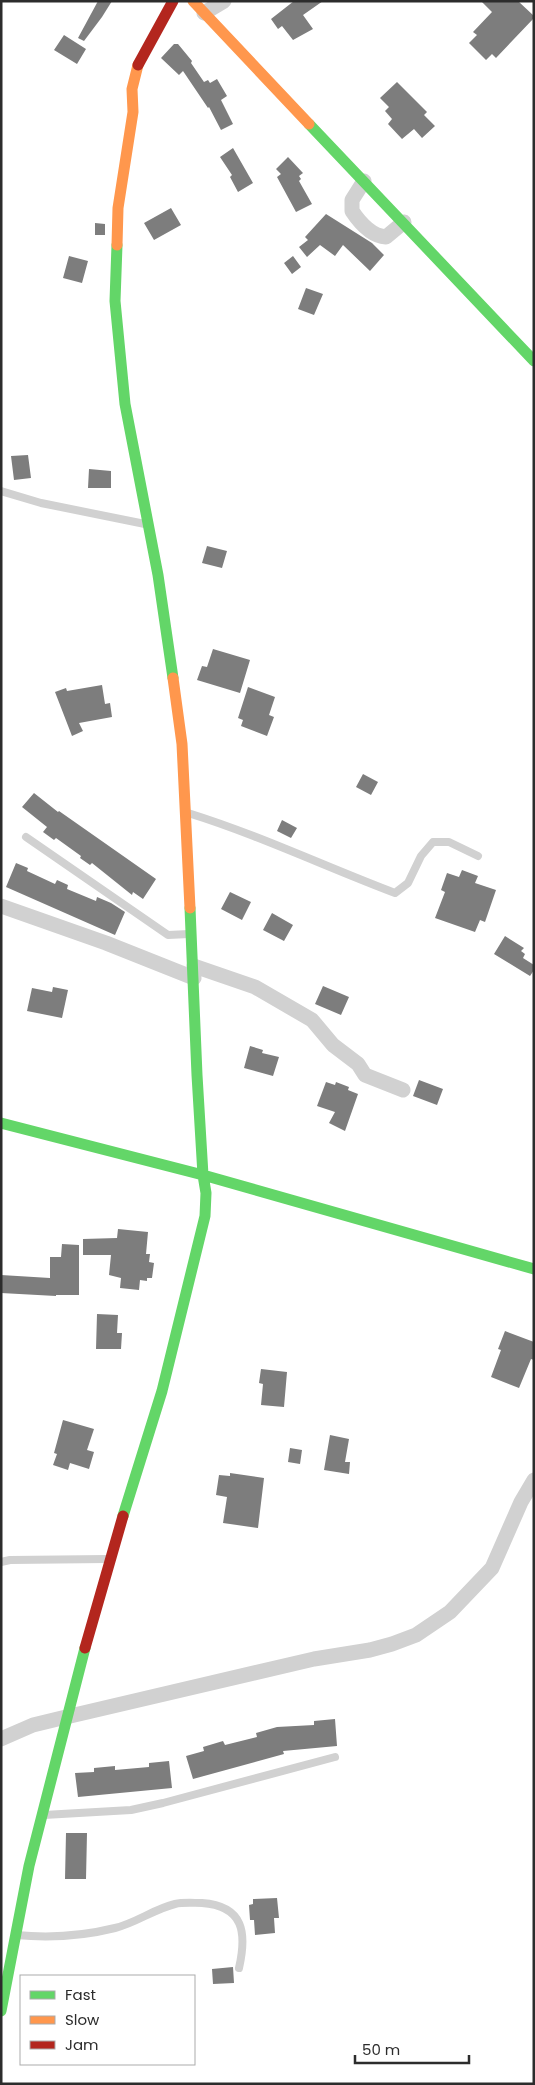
<svg xmlns="http://www.w3.org/2000/svg" width="535" height="2085" font-family="Poppins,sans-serif">
<rect width="100%" height="100%" fill="#fff"/>
<path fill="#7d7d7d" d="M98 1H112L102 17 84 41 78 38Z
M294 1H323L303 15 313 29 293 40 282 26 278 29 271 19Z
M481 1H518L534 16V18L496 58 492 54 486 60 469 43 477 35 473 32 492 12Z
M64 35 86 49 77 64 54 50Z
M174 44H178L192 61 191 63 204 82 208 80 210 83 217 79 227 96 221 100 233 124 221 130 209 107 208 108 183 71 179 75 161 58Z
M397 82 427 112 424 115 435 126 422 138 414 129 402 139 388 124 392 119 385 111 389 107 380 98Z
M233 148 253 183 238 192 230 177 232 175 220 157Z
M288 157 303 173 299 176 301 179 299 181 312 204 296 212 277 177 281 174 276 169Z
M171 208 181 225 154 240 144 223Z
M326 214 372 243 384 255 370 271 343 245 335 256 320 245 307 257 299 247 308 240 305 237Z
M95 223 105 224V235H95Z
M69 256 88 261 82 283 63 278Z
M293 256 301 267 292 274 284 263Z
M306 288 323 294 314 315 298 309Z
M28 455 31 478 14 480 11 456Z
M89 469 111 471V488H88Z
M207 546 227 551 222 568 202 563Z
M213 649 250 660 240 693 197 680 202 666 207 667Z
M102 685 105 704 110 703 112 717 79 723 83 731 72 736 55 692 66 688 67 691Z
M248 687 275 697 269 715 274 717 267 736 241 726 243 720 238 718Z
M363 774 378 782 371 795 356 787Z
M34 793 58 812 59 811 156 879 143 899 133 892 132 895 92 863 90 865 80 858 81 856 56 838 54 840 43 832 47 827 22 807Z
M282 820 297 828 291 838 277 831Z
M16 863 28 868 27 871 55 884 57 880 68 885 67 889 96 901 97 897 111 903 125 912 115 935 6 887Z
M462 870 478 876 475 883 496 890 485 922 480 920 475 932 435 918 445 892 441 890 447 873 459 877Z
M230 892 251 902 242 920 221 909Z
M272 913 293 925 284 941 263 930Z
M505 936 524 948 521 951 525 954 523 958 534 965V970L530 976 494 954Z
M323 986 349 997 341 1015 315 1004Z
M53 987 68 990 62 1018 27 1011 32 988 52 992Z
M250 1046 263 1050 262 1053 279 1057 273 1076 244 1068Z
M419 1080 443 1089 437 1105 413 1096Z
M326 1082 335 1085 336 1082 349 1087 348 1090 358 1094 345 1131 329 1123 335 1112 317 1106Z
M118 1229 148 1232 146 1254H150L149 1262 154 1263 152 1278H147V1281L140 1280 139 1290 120 1288 121 1278 109 1275 111 1255H83V1239L117 1238Z
M62 1244 79 1245V1295H56V1296L1 1293V1275L50 1278V1257H61Z
M97 1314 118 1315 117 1333H122L121 1349H96Z
M505 1331 534 1342V1360L531 1359 519 1388 491 1377 501 1350 498 1349Z
M261 1369 287 1372 284 1407 261 1405 263 1384 259 1383Z
M63 1420 94 1429 87 1450 94 1452 89 1469 70 1463 68 1470 53 1465 57 1454 54 1453Z
M330 1435 349 1439 345 1462H350L349 1474 324 1470Z
M290 1448 302 1450 300 1464 288 1462Z
M230 1473 264 1478 258 1528 223 1523 227 1497 216 1495 219 1475 230 1476Z
M335 1719 337 1746 283 1751 284 1754 193 1779 186 1756 204 1751 203 1747 223 1741 225 1745 257 1737 256 1733 277 1727 314 1725V1721Z
M169 1761 172 1788 78 1797 75 1773 94 1772V1768L115 1766V1770L149 1767V1763Z
M66 1833H87L86 1879H65Z
M277 1898 279 1918H274L275 1933 255 1935 254 1920H250L249 1905 253 1904V1899Z
M233 1967 234 1983 213 1984 212 1969Z"/>
<g fill="none" stroke-linecap="round" stroke-linejoin="round">
<path stroke="#d1d1d1" stroke-width="8" d="M1 491 41 503 145 524
M188 813C259 835 326 867 395 893L408 883 421 856 433 842H449L478 856
M26 837 168 935 189 934
M1 1562 10 1560 107 1559
M44 1815 131 1810 163 1803 335 1757
M16 1935C48 1938 83 1936 115 1928 136 1923 154 1909 175 1904 183 1902 193 1903 202 1903 244 1906 247 1933 239 1968"/>
<path stroke="#d1d1d1" stroke-width="15" d="M204 13 224 1
M364 181 352 200V211C360 223 371 236 386 237L404 222
M1 906 106 943 194 978
M194 966 255 987 312 1020 333 1045 358 1064 365 1075 403 1090
M1 1739 33 1725 66 1717 314 1659 370 1650 392 1644 416 1635 450 1612 492 1568 521 1502 534 1480"/>
<path stroke="#63d668" stroke-width="11" d="M309 124 534 361
M117 245 115 301 125 404 158 575 173 678
M1 1123 203 1175 534 1269
M123 1516 162 1391 205 1216 206 1193 203 1175 197 1075 190 908
M1 2011 29 1866 85 1648"/>
<path stroke="#ff974d" stroke-width="11" d="M193 1 309 124
M117 245 118 208 133 112 132 89 138 65
M173 678 182 744 190 908"/>
<path stroke="#b3261e" stroke-width="11" d="M138 65 173 1
M85 1648 123 1516"/>
</g>
<rect width="535" height="2085" fill="none" stroke="#2c2c2c" stroke-width="5"/>
<rect x="20" y="1975" width="175" height="90" fill="#ffffff" stroke="#ababab"/>
<rect x="30" y="1991" width="25" height="8" fill="#63d668" stroke="#ababab"/>
<text x="65" y="2000" font-size="15" fill="#2c2c2c">Fast</text>
<rect x="30" y="2016" width="25" height="8" fill="#ff974d" stroke="#ababab"/>
<text x="65" y="2025" font-size="15" fill="#2c2c2c">Slow</text>
<rect x="30" y="2041" width="25" height="8" fill="#b3261e" stroke="#ababab"/>
<text x="65" y="2050" font-size="15" fill="#2c2c2c">Jam</text>
<path d="M355 2055v8h114v-8" fill="none" stroke="#2c2c2c" stroke-width="2.5"/>
<text x="362" y="2055" font-size="15" fill="#2c2c2c" stroke="#ffffff" stroke-width="4" paint-order="stroke">50 m</text>
</svg>
